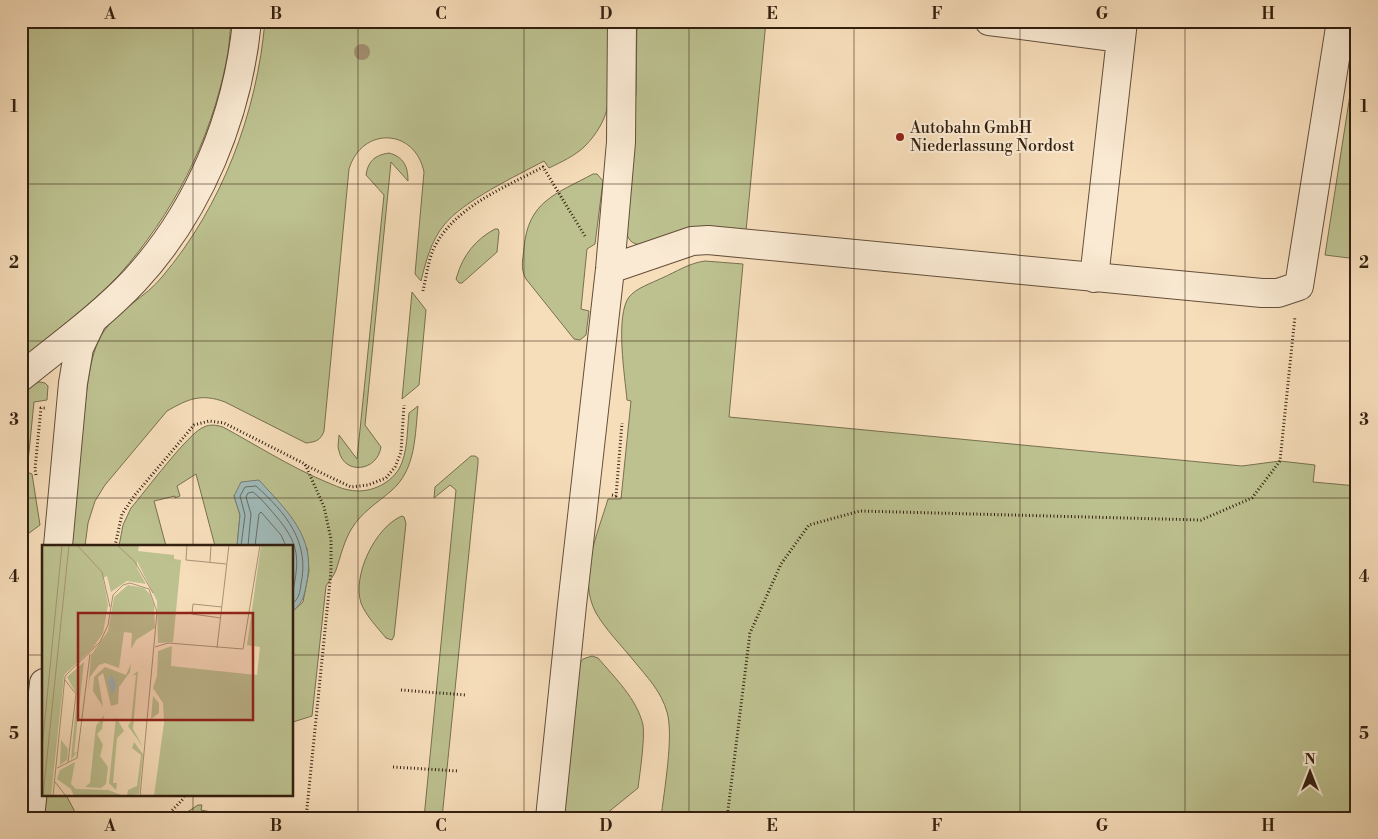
<svg xmlns="http://www.w3.org/2000/svg" width="1378" height="839" font-family="'Libre Bodoni',serif">
<rect width="100%" height="100%" fill="#f7debb"/>
<filter id="stains"><feTurbulence type="fractalNoise" baseFrequency=".004" numOctaves="4"/><feColorMatrix values="0 0 0 0 .2 0 0 0 0 .09 0 0 0 0 .02 0 0 0 .5 -.17"/></filter>
<radialGradient id="worn" r=".72"><stop offset=".6" stop-color="#630" stop-opacity="0"/><stop offset="1" stop-color="#630" stop-opacity=".3"/></radialGradient>
<path fill="#bdc190" stroke="#787050" d="M21 21H231C230 35 229 49 226 63 210 142 173 214 119 275 92 304 52 333 21 360Z
M265 21H609C609 48 611 76 608 102 607 118 596 135 585 146 575 156 561 162 549 168L544 161C516 176 463 201 444 225 431 241 426 261 421 281L415 274 424 172C415 128 362 126 349 169L324 431C321 440 316 442 306 443L225 402C201 393 188 399 167 411L105 485 95 501 88 523 85 546H70C74 509 78 471 82 434 86 404 87 355 104 331 119 309 146 297 162 277 222 206 257 113 265 21Z
M637 21H766L746 231C726 229 704 225 684 229 670 232 649 248 636 244 626 241 626 230 625 221L636 93Z
M1357 50V259L1325 255Z
M389 153C404 157 408 167 408 181L391 162 365 425 381 447C377 472 344 475 339 451 337 446 339 440 339 435L357 459 384 195 366 175C368 161 375 155 389 153Z
M593 174H597L603 181 595 244 587 249 581 309 589 311 586 335 580 340 574 339 526 279C520 269 523 259 524 248 528 201 556 194 593 174Z
M495 229H498L499 232 497 252 462 283H459L456 279 457 276C463 255 476 239 495 229Z
M705 261 743 264 729 417 1242 466 1280 461 1315 465 1313 482 1357 486V818H661C664 791 674 736 667 712 661 691 647 677 634 661 621 645 606 630 596 613 577 578 598 533 608 499H621L631 401 627 400C625 377 615 316 629 297 636 288 652 283 662 278 676 272 689 263 705 261Z
M412 292 426 310 419 385 402 399Z
M40 382 45 383 48 386 47 400 34 402 27 472 32 474 40 525 25 536 21 568V395L36 383Z
M418 406C415 435 416 470 391 491 377 503 362 512 352 528 344 541 341 555 336 570 334 576 329 581 326 586L312 716 293 722V611L303 602 309 571 307 548 234 495 240 515 237 546H215L196 474 177 486 180 496 175 498V496L154 501 166 546H119L123 525 131 508C144 493 189 432 204 427 210 424 216 425 223 427 256 445 289 466 324 481 332 484 341 489 349 490 368 494 389 485 399 469 408 453 407 430 409 413Z
M471 456H475L478 458V463L442 818H424L456 490 450 485 434 498 435 487Z
M402 516 404 517 406 523 394 636 392 640 386 638C378 628 366 616 361 603 352 576 375 527 402 516Z
M592 656 598 658C615 678 637 699 643 725 645 739 640 772 638 788L601 818H564L580 663 583 659Z
M47 795H66L74 810 76 818H44Z
M198 805H202L201 810 216 813 215 818H178Z"/>
<path fill="#a0bab9" stroke="#747c75" d="M259 480C286 510 316 536 307 581 304 596 304 601 293 611L292 546H237L240 515 234 496 241 482Z"/>
<g fill="none" stroke-linecap="round" stroke-linejoin="round">
<path stroke="#6a6c64" stroke-width="1" d="M241 546 245 515 240 496 245 487 256 486C286 513 310 542 301 584 300 592 299 599 292 604
M248 546 251 514 246 497 248 493 253 492C261 498 268 507 275 515 300 544 300 559 292 595
M255 546 259 514 261 512 281 535 286 546"/>
<defs>
<path id="minor" d="M989 21 1121 38
M610 269 692 241 708 240 1262 293H1278L1299 286 1341 21
M1094 278 1123 21
M21 377C59 346 100 317 134 281 199 211 238 116 247 21
M58 546 73 383 79 348 92 321
M30 818 44 683
M550 818 572 605 610 269 621 142 622 21"/>
</defs>
<use href="#minor" stroke="#644f3a" stroke-width="30"/>
<path stroke="#331f0f" stroke-width="3" stroke-dasharray="1 2.5" stroke-linecap="butt" d="M423 291C426 278 428 262 433 250 453 207 504 188 543 167L585 236
M305 465 351 487 368 485 386 478 395 467 401 452 404 405
M36 475 35 469 41 408H45
M612 495 616 496 622 423
M115 546 122 514 135 495 194 425 209 421 224 423 305 464 324 507 331 539V571L306 818
M401 690 466 695
M393 767 458 771
M165 818 183 799 184 795
M727 818 750 633 781 564 809 525 860 511 1201 520 1252 498 1280 461 1295 316"/>
<use href="#minor" stroke="#faead3" stroke-width="28"/>
</g>
<circle fill="#a29072" cx="362" cy="52" r="8"/>
<path fill="none" stroke="#331f0f" stroke-width="1" stroke-opacity="0.55" d="M193 21V546M358 21V818M524 21V818M689 21V818M854 21V818M1020 21V818M1185 21V818M21 184H1357M21 341H1357M21 498H1357M21 655H44M292 655H1357M193 795V818"/>
<circle fill="#8f2418" stroke="#faead3" stroke-width="2" cx="900" cy="137" r="5"/>
<g text-anchor="middle" dominant-baseline="central" stroke-width="4" stroke-linejoin="round" paint-order="stroke">
<g font-size="16" fill="#331f0f" stroke="#faead3" text-anchor="start">
<text x="910" y="128">Autobahn GmbH<tspan x="910" dy="18">Niederlassung Nordost</tspan></text>
</g>
</g>
<g transform="translate(42 545)">
<rect width="251" height="251" fill="#f7debb"/>
<path d="M0 0H97L96 6 132 10V14L139 15 131 97 116 98 115 56 95 16V23L104 39 85 36 69 47 65 31 61 33 66 60 61 88 51 103 22 130 9 251H0ZM219 0H251V251H112L122 178 121 158 111 143 115 131 116 106 130 101 129 121 215 130 218 102 205 100ZM86 40 102 43 108 49 112 60 113 83 94 95 89 104 90 88 82 87 77 123 63 118 57 120 48 132 46 145 49 110 66 86 72 52ZM42 117 32 208 35 207 29 215 35 150 25 132ZM89 119 88 127 77 142 76 159 69 161 61 128 56 132 61 162 51 146 52 132 63 122 84 130ZM96 126 91 184 101 202 86 181 89 176 94 130H91ZM111 151 117 158V168L109 174ZM62 170 60 184 55 189 61 200 58 211 66 222 64 239 59 243 43 242 48 238 54 181ZM74 172 82 186 75 193 71 238H75L74 245 67 238ZM19 195 26 204 25 215 18 220ZM92 197 101 209 97 249 85 251 86 245 95 241 99 210 90 203ZM33 217 29 239 34 244 66 245 82 251H32L29 244 15 234 18 225Z" fill="#bdc190"/>
<path d="M69 129 75 140 70 150 66 137Z" fill="#a0bab9"/>
<path fill="none" stroke="#a99276" stroke-width="1" d="M35 0 60 27 68 62M75 0 93 17 111 48M145 0 144 15 184 19M168 17 169 0M179 73 150 69 151 59 180 62M113 102 126 98 201 104 218 0M175 103 187 0M23 135 34 149 26 217M0 204 20 0M15 223 35 213 48 109M13 237 24 251M1 251 27 0M11 251 23 131 58 97 66 80 71 50 81 40 88 38 107 44 115 67 98 251"/>
<path fill="#8f2418" fill-opacity="0.15" stroke="#8f2418" stroke-width="2.5" d="M36 68H211V175H36Z"/>
<rect width="251" height="251" fill="none" stroke="#331f0f" stroke-width="2.5"/>
</g>
<rect width="1378" height="839" fill="none" stroke="#f7debb" stroke-width="55"/>
<g transform="translate(1310 772)" stroke="#faead3" stroke-width="4" paint-order="stroke">
<path d="M0-4L9 19L0 12L-9 19Z" fill="#331f0f"/>
<text y="-8" font-size="14" font-weight="bold" text-anchor="middle" fill="#331f0f">N</text>
</g>
<rect x="28" y="28" width="1322" height="784" fill="none" stroke="#331f0f" stroke-width="2"/>
<g font-size="16" text-anchor="middle" font-weight="bold" fill="#331f0f">
<text x="110" y="19">A</text>
<text x="276" y="19">B</text>
<text x="441" y="19">C</text>
<text x="606" y="19">D</text>
<text x="772" y="19">E</text>
<text x="937" y="19">F</text>
<text x="1102" y="19">G</text>
<text x="1268" y="19">H</text>
<text x="14" y="112">1</text>
<text x="1364" y="112">1</text>
<text x="14" y="268">2</text>
<text x="1364" y="268">2</text>
<text x="14" y="425">3</text>
<text x="1364" y="425">3</text>
<text x="14" y="582">4</text>
<text x="1364" y="582">4</text>
<text x="14" y="739">5</text>
<text x="1364" y="739">5</text>
<text x="110" y="831">A</text>
<text x="276" y="831">B</text>
<text x="441" y="831">C</text>
<text x="606" y="831">D</text>
<text x="772" y="831">E</text>
<text x="937" y="831">F</text>
<text x="1102" y="831">G</text>
<text x="1268" y="831">H</text>
</g>
<rect width="100%" height="100%" filter="url(#stains)"/>
<rect width="100%" height="100%" fill="url(#worn)"/>
</svg>
